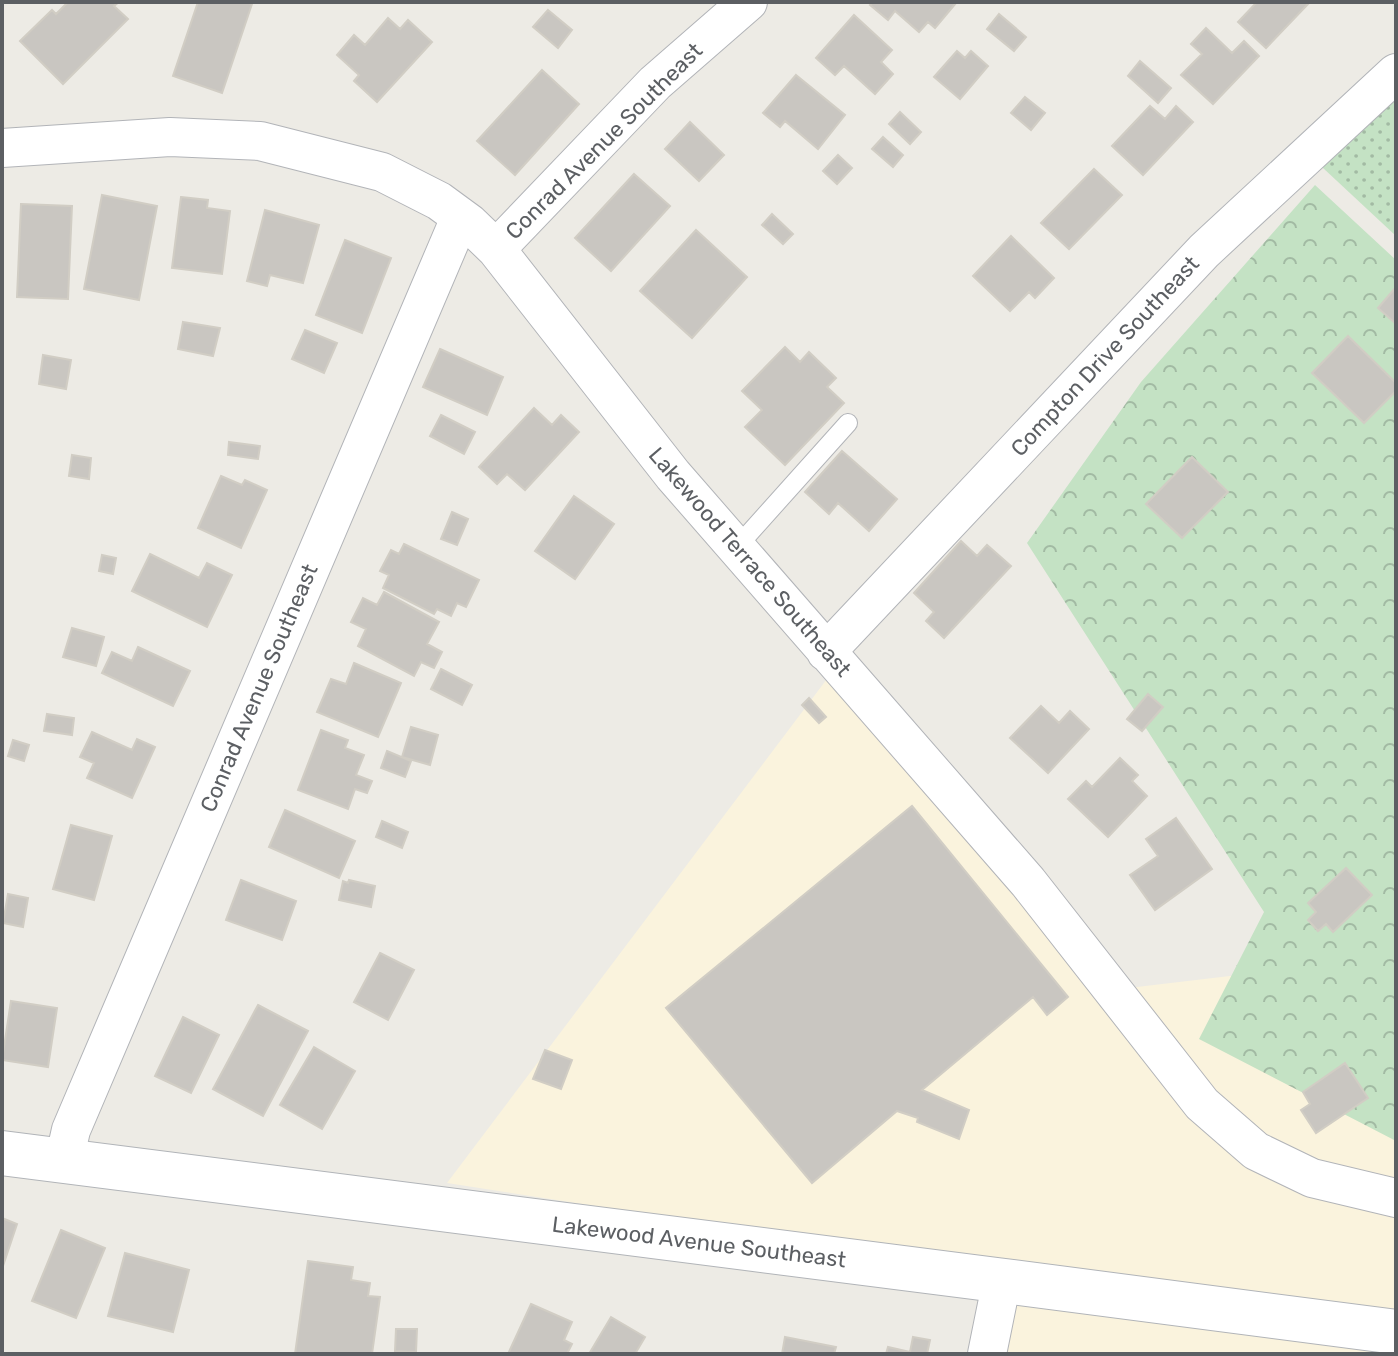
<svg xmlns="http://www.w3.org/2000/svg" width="1398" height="1356" font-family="Rubik,sans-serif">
<defs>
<pattern id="forest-crowns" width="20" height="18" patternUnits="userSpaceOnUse" patternTransform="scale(2)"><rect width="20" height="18" fill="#c4e2c4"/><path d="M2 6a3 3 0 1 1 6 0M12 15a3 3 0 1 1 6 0" fill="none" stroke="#a2baa3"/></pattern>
<pattern id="park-dots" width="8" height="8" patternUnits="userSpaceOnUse" patternTransform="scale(2)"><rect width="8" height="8" fill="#c4e2c4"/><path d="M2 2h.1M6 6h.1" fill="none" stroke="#a2baa3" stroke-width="1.8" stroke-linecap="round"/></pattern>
</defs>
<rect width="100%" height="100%" fill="#edebe5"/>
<path fill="#faf3dd" d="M839 663 1120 989 1341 963 1396 962V1354H989L1017 1271 447 1183Z"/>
<path fill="url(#forest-crowns)" d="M1315 185 1396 260V1141L1199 1039 1264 912 1027 543 1141 382Z"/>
<path fill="url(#park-dots)" d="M1396 73V236L1308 154Z"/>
<path fill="#c9c6c1" stroke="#d1cdc4" stroke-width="2" d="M68 2H119L114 6 128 19 63 84 20 41 52 10 56 14Z
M198 2H246L252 4 222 93 173 76Z
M873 2H955L956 3 935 28 928 22 919 32 895 11 888 20 870 5Z
M1257 2H1310L1266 48 1238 22Z
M548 10 572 30 558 48 533 27Z
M999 14 1026 37 1014 51 987 29Z
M854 15 892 50 881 62 893 74 875 94 844 66 835 75 816 58Z
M388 18 400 29 408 20 432 42 377 102 354 81 359 75 337 55 354 35 365 45Z
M1206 28 1232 53 1244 41 1259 56 1213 104 1181 75 1202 54 1191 44Z
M957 51 965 58 971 51 988 66 960 99 934 77Z
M1140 61 1171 88 1158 103 1128 76Z
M542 70 579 104 515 175 477 141Z
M796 75 845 115 818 149 785 121 780 127 763 113Z
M1025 97 1045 113 1031 130 1011 113Z
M1150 106 1165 119 1176 106 1193 122 1143 175 1112 146Z
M900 112 921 132 910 144 889 124Z
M690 122 724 155 699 181 665 149Z
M883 137 903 155 893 167 872 149Z
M838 155 852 168 837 184 823 171Z
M1094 169 1122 195 1069 249 1041 223Z
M634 174 670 206 611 271 575 238Z
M102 195 157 206 139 300 84 289Z
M181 197 208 200 207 208 230 211 222 274 172 268Z
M21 204 72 206 68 299 17 297Z
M265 210 319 225 303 283 270 275 267 286 247 281Z
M772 214 793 234 783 244 762 225Z
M696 230 747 277 692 338 640 291Z
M1011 236 1054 278 1035 298 1029 292 1010 311 973 276Z
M345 240 391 258 362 333 316 315Z
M1396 287V324L1378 308Z
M183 322 220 328 213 356 178 349Z
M305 330 337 343 324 373 292 359Z
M1348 336 1396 383V391L1364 423 1312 373Z
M785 347 800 362 809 352 836 378 827 387 844 403 785 465 745 427 762 410 742 391Z
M440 349 503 377 487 415 423 387Z
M43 355 71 360 66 389 39 384Z
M534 408 552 425 561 415 579 432 525 490 507 474 497 484 479 467Z
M441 415 475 432 464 454 430 436Z
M229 442 260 446 258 459 228 455Z
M842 451 897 499 869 531 838 503 829 514 805 492Z
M72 455 91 458 89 479 69 476Z
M1192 457 1228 492 1182 538 1146 504Z
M221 476 242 485 245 480 267 490 241 548 198 528Z
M574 496 614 524 575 579 535 551Z
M452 512 468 519 457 545 441 539Z
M961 541 977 556 987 545 1011 566 944 638 926 621 934 612 914 593Z
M404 544 479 580 466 607 457 603 451 616 437 609 434 614 383 588 389 575 380 571 391 550 399 554Z
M150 554 199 578 207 563 232 575 207 627 132 591Z
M102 555 116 558 113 574 99 571Z
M384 592 439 622 427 644 442 652 434 668 421 662 414 676 358 646 366 629 351 622 363 598 377 605Z
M72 628 104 637 96 666 63 657Z
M138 647 190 671 173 706 102 673 112 652 132 661Z
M354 663 401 683 378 737 317 712 331 679 346 684Z
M441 669 472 685 462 705 431 689Z
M1148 694 1163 707 1142 731 1127 719Z
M809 698 826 717 819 723 802 705Z
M1041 706 1059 723 1070 711 1089 729 1048 773 1010 738Z
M47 714 74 718 72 735 44 731Z
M411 727 438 735 430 765 402 757Z
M321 730 348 740 345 748 364 755 356 775 372 781 367 793 355 789 348 809 298 790Z
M92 732 132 750 137 739 155 747 132 798 87 778 94 763 80 757Z
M13 740 29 745 24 761 8 756Z
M387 751 411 761 405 777 381 768Z
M1120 758 1138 775 1132 781 1147 796 1108 837 1068 799 1086 781 1092 787Z
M912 806 1068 997 1047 1015 1033 997 922 1090 969 1110 959 1139 917 1122 918 1118 897 1111 812 1183 666 1008Z
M285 810 355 841 339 878 269 847Z
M1176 818 1212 869 1155 910 1130 875 1158 856 1146 839Z
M382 821 408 832 402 848 376 837Z
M71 825 112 836 94 900 53 889Z
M1346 868 1372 895 1333 932 1326 924 1318 931 1308 920 1316 912 1308 903Z
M241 880 296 901 282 940 226 920Z
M349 880 375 886 371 907 339 900 343 881 348 883Z
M8 894 28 898 23 927 3 923Z
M380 953 414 970 388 1020 354 1002Z
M11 1001 57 1008 48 1067 2 1060Z
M258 1005 308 1031 263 1116 213 1089Z
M183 1017 219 1035 191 1093 155 1076Z
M314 1047 355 1071 322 1129 280 1105Z
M545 1050 572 1060 561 1089 533 1079Z
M1345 1063 1368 1098 1316 1133 1301 1110 1310 1104 1303 1092Z
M2 1218 17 1224 2 1269Z
M61 1230 105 1248 76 1318 32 1301Z
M125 1253 189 1270 173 1332 108 1316Z
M308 1261 353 1267 351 1280 370 1283 368 1296 380 1297 372 1354H295Z
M531 1304 572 1322 564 1340 572 1344 567 1354H508Z
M611 1317 645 1337 635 1354H589Z
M396 1329H417L416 1352 395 1351Z
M785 1337 836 1347 834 1354H782Z
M913 1337 930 1340 927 1354H886L888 1347 910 1352Z"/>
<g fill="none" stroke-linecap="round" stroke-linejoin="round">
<defs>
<path id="lane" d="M736 548 848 423"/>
<path id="street" d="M2 148 170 137 260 141 382 172 439 201 469 223 496 249 673 475 1028 882 1202 1104 1256 1151 1312 1178 1396 1198
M496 249 655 83 748 2
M826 652 1204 251 1396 73
M64 1161 71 1130 460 218
M987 1354 1002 1280"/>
<path id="secondary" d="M2 1153 997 1280 1396 1332"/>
</defs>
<use href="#lane" stroke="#b2b4b8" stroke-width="20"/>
<use href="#street" stroke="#b2b4b8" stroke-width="40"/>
<use href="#secondary" stroke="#b1b4b8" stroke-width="46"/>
<use href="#lane" stroke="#fff" stroke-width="18"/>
<use href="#street" stroke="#fff" stroke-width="38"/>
<use href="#secondary" stroke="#fff" stroke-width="44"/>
</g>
<g text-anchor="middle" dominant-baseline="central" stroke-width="6" stroke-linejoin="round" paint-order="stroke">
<g font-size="22" fill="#5c5f63" stroke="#fff">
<text transform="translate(604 141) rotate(-45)">Conrad Avenue Southeast</text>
<text transform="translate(1105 356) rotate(-47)">Compton Drive Southeast</text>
<text transform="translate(750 562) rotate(49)">Lakewood Terrace Southeast</text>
<text transform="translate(259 688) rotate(-67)">Conrad Avenue Southeast</text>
<text transform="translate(699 1242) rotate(7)">Lakewood Avenue Southeast</text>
</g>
</g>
<rect width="1398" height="1356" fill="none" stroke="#5c5f63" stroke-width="8"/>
</svg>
